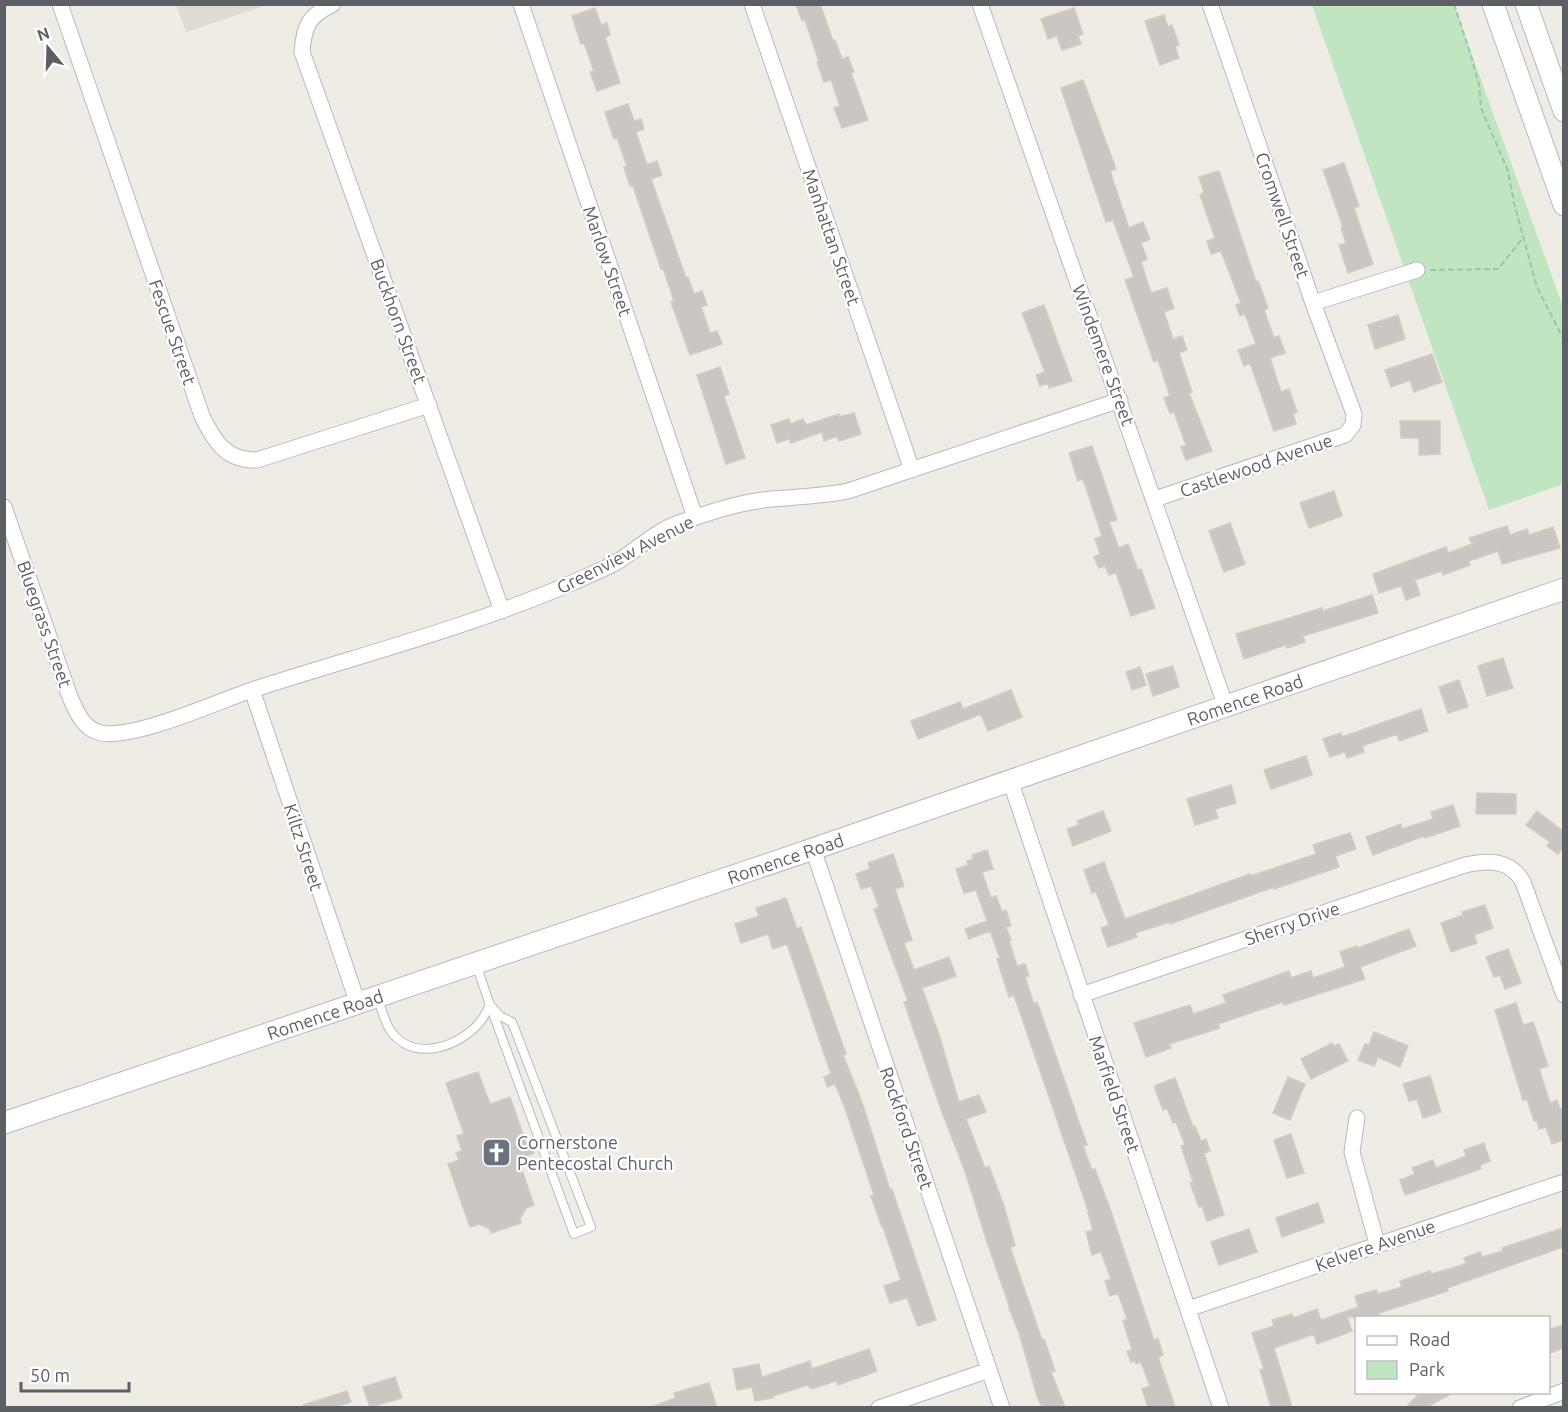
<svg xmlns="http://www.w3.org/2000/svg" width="1568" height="1412" font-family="Ubuntu,sans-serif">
<rect width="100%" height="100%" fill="#eeece4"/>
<path fill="#dedbd2" d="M176 5V4L266 5 186 32Z"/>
<path fill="#c1e5c1" d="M1312 5H1454L1563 307V484L1489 510Z"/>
<path fill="#cac6c1" stroke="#d2cdc2" stroke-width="1.5" d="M796 4H820L833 41 835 40 842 59 848 57 854 72 851 73 868 120 842 128 834 108 840 106 831 80 824 82 817 62 819 61 809 32 805 20 802 21Z
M595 8 601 25 607 23 610 35 605 37 620 83 597 91 590 72 594 71 584 43 581 44 572 16Z
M1074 8 1083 34 1078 36 1081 44 1062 50 1057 36 1048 39 1041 19Z
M1164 15 1168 27 1172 25 1179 45 1175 46 1179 58 1160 65 1145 21Z
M1083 80 1116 169 1110 171 1129 228 1143 222 1150 239 1141 243 1147 259 1141 262 1151 293 1167 288 1174 308 1164 312 1173 339 1182 336 1187 350 1179 353 1192 392 1189 393 1212 451 1186 460 1181 447 1186 445 1174 412 1170 413 1164 398 1170 396 1158 360 1154 362 1125 280 1134 277 1113 220 1106 222 1061 88Z
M628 104 634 121 641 119 644 129 636 132 647 165 657 161 662 175 651 179 686 278 688 277 694 294 702 291 707 305 701 307 710 333 717 331 722 344 690 355 671 302 674 301 663 268 661 269 633 186H630L624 167 627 166 617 138 614 139 605 112Z
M1344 163 1359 206 1354 208 1373 264 1348 273 1339 245 1346 243 1341 228 1343 227 1323 170Z
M1219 171 1256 282 1258 281 1268 308 1264 310 1274 338 1279 336 1285 353 1270 358 1281 392 1289 389 1297 412 1293 414 1296 424 1274 431 1250 363 1244 366 1238 350 1256 344 1245 314 1240 316 1236 305 1241 303 1221 251 1211 254 1207 241 1215 238 1200 195 1204 192 1199 177Z
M1044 305 1072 381 1049 388 1048 383 1040 386 1036 375 1045 372 1022 313Z
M1398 315 1405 339 1375 349 1368 325Z
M1432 354 1442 382 1414 392 1410 380 1391 387 1385 370Z
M720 367 729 394 724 396 745 458 726 464 697 375Z
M854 413 861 434 839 441 837 436 824 441 822 432 791 443 789 439 777 443 771 425 789 419 791 424 803 419 806 425 839 414V417Z
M1400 421H1440V454L1419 455V438H1401Z
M1092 446 1117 520 1109 522 1119 548 1128 544 1138 570 1141 569 1155 608 1131 616 1116 573 1109 575 1105 566 1099 568 1094 557 1100 554 1095 539 1102 536 1083 479 1078 481 1069 453Z
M1334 491 1342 516 1309 528 1300 503Z
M1230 523 1245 564 1224 572 1209 531Z
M1507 526 1510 535 1527 529 1529 535 1553 527 1560 548 1502 564 1498 551 1469 561 1470 565 1443 575 1442 571 1415 580 1420 595 1406 600 1401 586 1379 593 1373 574 1446 547 1448 553 1472 544 1469 538Z
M1372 595 1378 613 1303 636 1305 642 1287 648 1286 645 1244 659 1236 634 1322 608 1323 611Z
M1503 658 1513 688 1487 696 1478 666Z
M1173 666 1179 687 1153 696 1146 674Z
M1140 667 1146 685 1132 690 1126 672Z
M1459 680 1468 707 1448 713 1439 687Z
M1011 690 1022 717 988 731 981 714 918 739 911 721 960 702 963 709Z
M1421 709 1428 731 1399 741 1397 734 1362 746 1364 752 1347 758 1345 752 1330 757 1323 739 1341 733 1342 737Z
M1306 756 1312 775 1271 789 1264 770Z
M1231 785 1236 803 1215 809 1218 818 1195 825 1187 799Z
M1477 793 1516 794V814H1476Z
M1453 805 1460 826 1425 838 1424 836 1373 855 1366 837 1401 824 1402 829 1433 819 1431 812Z
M1103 811 1111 831 1073 846 1067 829 1079 825 1077 821Z
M1537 811 1563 831V847L1558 854 1547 846 1550 842 1526 825Z
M1350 833 1356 849 1335 856 1339 867 1274 889V887L1170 924V922L1135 933 1137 937 1108 947 1101 928 1109 925 1096 892 1092 893 1084 870 1104 862 1125 919 1250 874 1251 876 1316 854 1313 845Z
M987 850 993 869 982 872 991 898 996 896 1002 912 1006 910 1011 926 1006 927 1011 940 1009 941 1017 966 1025 964 1029 976 1025 977 1034 1004 1037 1002 1087 1145 1083 1146 1092 1170 1095 1169 1109 1206 1154 1340 1158 1338 1163 1355 1158 1357 1175 1407H1148L1142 1389 1150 1386 1141 1362 1136 1364 1135 1361 1131 1362 1127 1351 1132 1350 1123 1321 1127 1319 1118 1293 1110 1296 1105 1281 1111 1279 1101 1252 1092 1255 1086 1232 1093 1230 1088 1213H1089L1014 995 1009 997 997 959 1000 958 990 931 969 939 965 929 987 921 976 890 964 893 956 869 968 865 967 861 973 859 972 855Z
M893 854 904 886 895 889 912 940 904 943 914 970 949 957 956 976 922 988 939 1035 959 1102 979 1095 986 1112 966 1119 985 1168 989 1166 1004 1206 1015 1246 1010 1247 1042 1340 1044 1339 1055 1371 1051 1372 1065 1407H1042L1037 1396 1020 1336 1009 1308H1010L987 1242 966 1174 942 1112 904 1002 908 1001 874 909 879 907 871 886 861 889 856 874 870 869 868 863Z
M786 898 797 929 801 927 846 1054 843 1055 862 1102 890 1190 892 1189 936 1320 918 1326 907 1298 890 1303 884 1286 901 1280 883 1227H882L871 1196 874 1195 845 1108 835 1084 827 1087 824 1077 831 1074 787 944 773 949 768 934 741 943 735 924 759 916 756 908Z
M1485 905 1493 928 1474 935 1477 943 1451 952 1441 923 1463 915 1462 912Z
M1409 929 1416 946 1360 967 1365 979 1284 1005 1283 1002 1218 1024 1220 1028 1169 1044 1171 1048 1146 1057 1134 1023 1190 1005 1193 1014 1226 1003 1223 995 1289 971 1291 978 1311 971 1313 978 1345 967 1340 952 1357 946 1358 948Z
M1508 949 1521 983 1505 989 1500 975 1494 977 1486 957Z
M1516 1003 1523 1025 1533 1022 1542 1048 1548 1066 1539 1069 1550 1103 1557 1100 1560 1109 1563 1108V1140L1552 1144 1546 1127 1539 1129 1537 1121H1534L1527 1099 1523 1100 1495 1010Z
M1374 1032 1408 1046 1400 1067 1378 1057 1374 1066 1358 1060 1365 1044 1369 1045Z
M1332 1043 1334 1046 1339 1044 1348 1061 1311 1079 1301 1059Z
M478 1072 490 1104 510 1097 526 1143 529 1142 534 1153 518 1159 534 1205 526 1208 520 1219 521 1223 491 1233 490 1229 479 1224 470 1227 448 1164 459 1160 456 1153 462 1151 457 1136 464 1134 446 1083Z
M1430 1076 1441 1112 1423 1118 1417 1099 1409 1101 1403 1084Z
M1288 1077 1305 1084 1290 1120 1273 1113Z
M1175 1078 1193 1127 1195 1126 1201 1141 1206 1139 1210 1151 1204 1153 1224 1215 1207 1221 1202 1206 1199 1207 1190 1183 1193 1182 1181 1146 1185 1145 1176 1122 1173 1123 1167 1108 1163 1110 1154 1086Z
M1291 1134 1304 1173 1287 1178 1274 1140Z
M1484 1143 1490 1161 1480 1165 1481 1169 1405 1195 1400 1180 1415 1174 1412 1168 1433 1160 1436 1168 1466 1156 1464 1150Z
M1318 1203 1324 1222 1282 1237 1276 1218Z
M1563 1228V1247L1447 1288 1448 1291 1379 1313 1380 1317H1347L1352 1331 1317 1344 1314 1334 1274 1348 1292 1407H1271L1260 1370 1264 1369 1252 1333 1274 1326 1272 1320 1292 1314 1293 1318 1317 1309 1321 1320 1358 1307 1355 1296 1376 1290 1378 1294 1402 1287 1400 1281 1430 1271 1431 1274 1466 1264 1464 1258 1480 1252 1482 1257 1503 1251 1502 1248Z
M1249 1229 1257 1252 1219 1265 1211 1242Z
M1563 1325V1348L1548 1354V1330Z
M869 1349 877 1371 838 1385 836 1381 811 1389 808 1385 773 1396V1398L755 1401 752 1387 737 1390 733 1369 759 1364 762 1377 810 1361 812 1369Z
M395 1377 402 1398 370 1407 363 1387Z
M709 1383 716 1405 708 1407H652L675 1398 674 1393Z
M347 1391 351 1402 335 1407H304L303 1405Z
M1421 1392H1454L1427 1407H1406Z"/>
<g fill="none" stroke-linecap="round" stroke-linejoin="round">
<defs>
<path id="lane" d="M378 999C382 1010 385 1025 393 1034 417 1062 460 1046 480 1022 484 1017 487 1011 490 1005L476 964
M490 1005 500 1016 512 1022 591 1227 574 1234Z"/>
<path id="street" d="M60 4 202 416C214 441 226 461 257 460L429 405
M333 4C308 16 304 26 302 52L502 611
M521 4 695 517
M752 4 912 470
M980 4 1226 707
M1313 303 1417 270
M1155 499 1345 435 1353 425 1354 414 1313 303 1210 4
M4 507 70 697C76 711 84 730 101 733 136 739 216 702 252 690 360 655 470 627 574 582 587 576 602 570 615 563 636 551 653 533 676 524 707 513 739 502 772 499 798 497 823 496 848 491L1120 400
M252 690 358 1004
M1010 780 1221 1408
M813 849 1002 1408
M1081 995 1465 865C1488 860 1510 859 1523 882L1564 995
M1357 1118 1352 1152 1377 1244
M1188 1309 1564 1182
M879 1408 989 1370
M1520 1408 1564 1391"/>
<g id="secondary">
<path d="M1493 4 1564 205"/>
<path d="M1526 4 1564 111"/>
<path id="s1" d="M4 1123 813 849 1564 589"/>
</g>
</defs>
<use href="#lane" stroke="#b6b9bd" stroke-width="10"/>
<use href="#street" stroke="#b6b9bd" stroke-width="17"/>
<use href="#secondary" stroke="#b5b8bd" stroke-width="23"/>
<path stroke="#9ac5a7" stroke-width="2" stroke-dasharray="6 3" stroke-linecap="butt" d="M1454 4 1471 56 1479 85 1481 108 1508 171 1514 203 1537 287 1564 340
M1430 270 1498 269 1523 238"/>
<use href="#lane" stroke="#fff" stroke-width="8"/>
<use href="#street" stroke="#fff" stroke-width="15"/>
<use href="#secondary" stroke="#fff" stroke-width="21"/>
</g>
<defs>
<symbol id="church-square" viewBox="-11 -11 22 22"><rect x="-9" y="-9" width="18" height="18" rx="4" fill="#6b7280" stroke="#fff"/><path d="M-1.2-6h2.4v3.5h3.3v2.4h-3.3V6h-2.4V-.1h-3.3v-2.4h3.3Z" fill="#fff"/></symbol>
</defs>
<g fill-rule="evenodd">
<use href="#church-square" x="480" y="1136" width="33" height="33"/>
</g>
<g text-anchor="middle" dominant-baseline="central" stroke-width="4.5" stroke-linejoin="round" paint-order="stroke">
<g font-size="18" fill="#5c5f64" stroke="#fff">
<text transform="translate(1283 215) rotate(71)">Cromwell Street</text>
<text transform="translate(832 237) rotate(71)">Manhattan Street</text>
<text transform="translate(608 261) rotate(71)">Marlow Street</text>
<text transform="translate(399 321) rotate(70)">Buckhorn Street</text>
<text transform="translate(173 332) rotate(71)">Fescue Street</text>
<text transform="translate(1104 355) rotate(70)">Windemere Street</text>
<text transform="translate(1256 465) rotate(-19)">Castlewood Avenue</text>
<text transform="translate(625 554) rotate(-27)">Greenview Avenue</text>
<text transform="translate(45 624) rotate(71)">Bluegrass Street</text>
<text stroke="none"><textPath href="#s1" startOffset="1311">Romence Road</textPath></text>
<text transform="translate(304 847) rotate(72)">Kiltz Street</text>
<text stroke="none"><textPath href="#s1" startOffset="825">Romence Road</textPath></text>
<text transform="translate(1292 923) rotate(-19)">Sherry Drive</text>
<text stroke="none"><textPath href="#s1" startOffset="339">Romence Road</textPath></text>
<text transform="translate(1115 1094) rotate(71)">Marfield Street</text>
<text transform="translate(907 1128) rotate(71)">Rockford Street</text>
<text transform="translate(1375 1245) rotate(-19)">Kelvere Avenue</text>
</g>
<g font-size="18" fill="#5b616d" stroke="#fff" text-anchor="start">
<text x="517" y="1142">Cornerstone<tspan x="517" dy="21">Pentecostal Church</tspan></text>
</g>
</g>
<rect width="1568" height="1412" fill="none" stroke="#5c5f64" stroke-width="12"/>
<rect x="1355" y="1316" width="195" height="78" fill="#ffffff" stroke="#bebfc1" stroke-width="1.5"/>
<rect x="1367" y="1336" width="30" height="9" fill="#ffffff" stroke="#bebfc1" stroke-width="1.5"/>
<text x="1409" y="1346" font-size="18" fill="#5c5f64">Road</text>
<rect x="1367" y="1361" width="30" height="18" fill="#c1e5c1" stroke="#bebfc1" stroke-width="1.5"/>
<text x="1409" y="1376" font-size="18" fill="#5c5f64">Park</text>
<g transform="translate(48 48) rotate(341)" stroke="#ffffff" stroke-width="4.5" paint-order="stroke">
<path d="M0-4.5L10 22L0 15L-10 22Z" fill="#5c5f64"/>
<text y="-9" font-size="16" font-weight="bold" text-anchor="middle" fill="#5c5f64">N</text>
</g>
<path d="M21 1382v9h108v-9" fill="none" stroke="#5c5f64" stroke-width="3"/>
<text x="30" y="1382" font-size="18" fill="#5c5f64" stroke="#ffffff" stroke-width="4.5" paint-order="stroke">50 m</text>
</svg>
